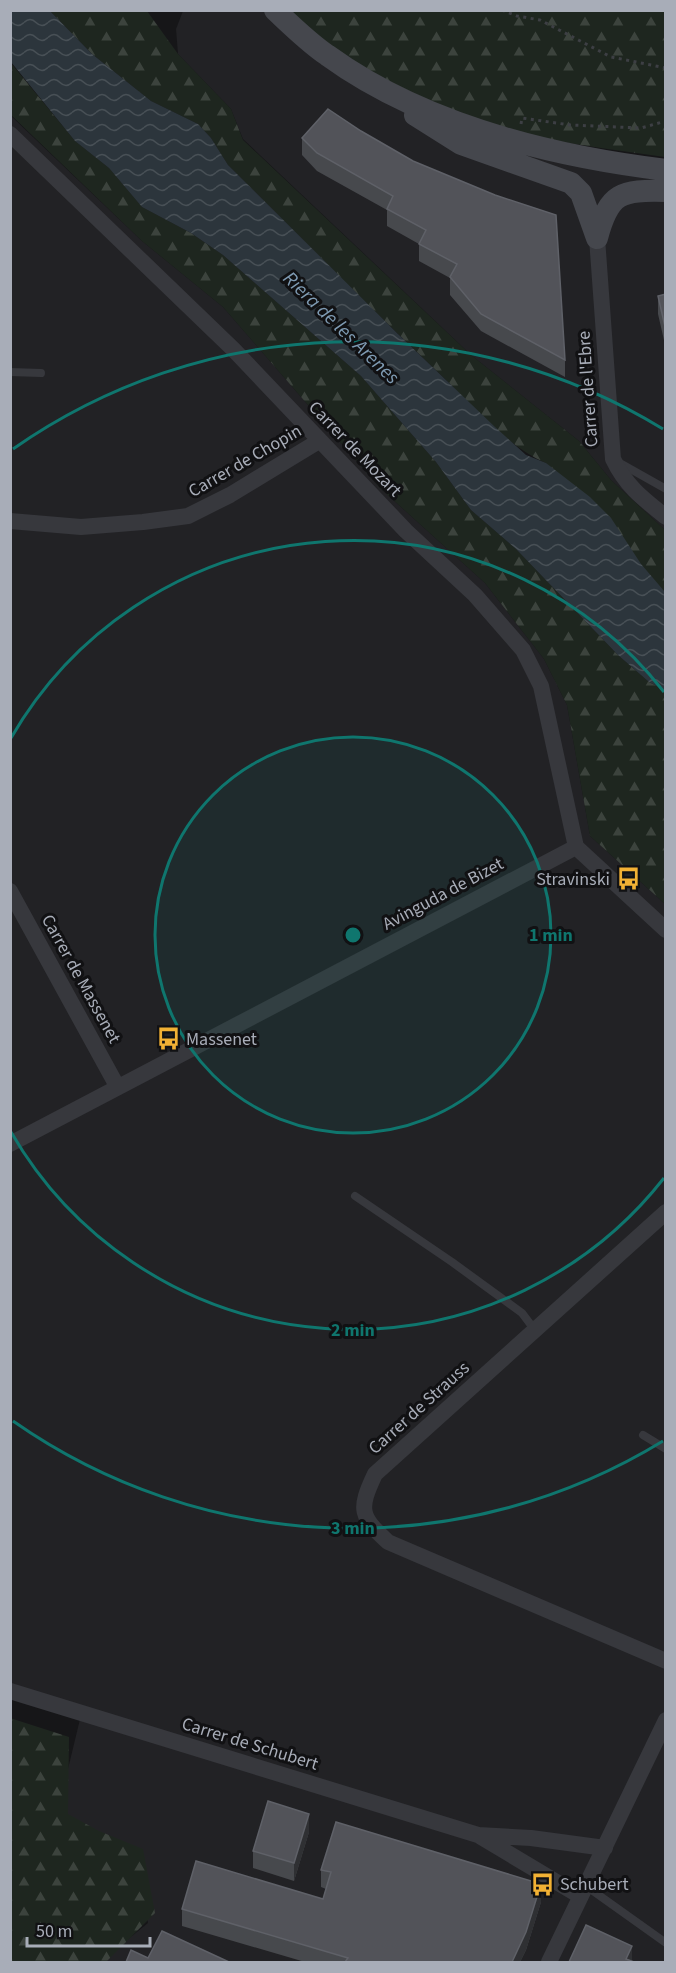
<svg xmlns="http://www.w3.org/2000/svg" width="676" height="1973" font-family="'Source Sans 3',sans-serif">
<defs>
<pattern id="forest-firs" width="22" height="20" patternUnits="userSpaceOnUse" patternTransform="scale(1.5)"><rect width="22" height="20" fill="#1e261f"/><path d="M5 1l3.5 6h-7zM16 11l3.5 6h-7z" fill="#3c433d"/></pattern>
<pattern id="water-waves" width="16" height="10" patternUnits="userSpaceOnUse" patternTransform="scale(1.5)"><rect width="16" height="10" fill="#2c353c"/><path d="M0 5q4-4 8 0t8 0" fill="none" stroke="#485056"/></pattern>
</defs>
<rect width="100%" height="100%" fill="#161618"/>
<path fill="#222225" d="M183 11H264L399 98 665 170V530L611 480 579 441 471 355 243 139 231 109 178 54 176 29Z
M10 115 142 241 223 307 380 488 485 583 544 659 567 705 590 836 665 904V1962H100L148 1923 139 1854 54 1827 81 1715 11 1692Z"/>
<path fill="url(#forest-firs)" d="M50 11H147L178 54 231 109 243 140 471 355 579 441 611 480 665 530V592L546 463C505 445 474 407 442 376 369 307 299 235 228 165L211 138 198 124 151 101 92 54Z
M264 11H665V157C612 149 556 144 504 128 417 102 342 56 264 11Z
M10 62 75 141 109 168 142 207 191 233 223 255 361 376 436 462 471 510 516 549 618 655 649 682 665 690V904L590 836 567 705 544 659 485 583 380 488 223 307 142 241 11 115Z
M10 1718 69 1737 68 1814 99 1831 143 1849 155 1913 106 1962H11Z"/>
<path fill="url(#water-waves)" d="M10 11H50L92 54 151 101 198 124 211 138 228 165 398 334 495 427 526 455 546 463 590 497 611 518 641 564 665 592V690L649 682 618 655 516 549 471 510 436 462 361 376 223 255 191 233 142 207 109 168 75 141 11 62Z"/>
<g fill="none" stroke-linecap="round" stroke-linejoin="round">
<path stroke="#3d3f44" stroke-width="3" stroke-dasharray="3 4.5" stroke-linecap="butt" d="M502 10 517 16 540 20 611 57 666 68
M521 124 522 118 570 125 641 128 666 121"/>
<path stroke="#37383d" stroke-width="8" d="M10 372 41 373
M618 462 666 489
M355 1196 452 1262 522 1313 534 1329
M643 1435 666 1449
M586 1886 666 1943"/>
<path stroke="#37383d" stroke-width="16" d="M10 134 234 350 406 531 475 595 523 650 541 686 576 847
M597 238 613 459C626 486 642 498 666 517
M10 521 81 527 143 522 188 516 230 495 319 441
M576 847 666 930
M10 891 117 1086
M10 1144 576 847
M666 1212 375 1474C358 1510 360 1516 388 1542L666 1661
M10 1691 478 1835 531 1838 605 1848
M481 1837 580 1896
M549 1962 666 1720"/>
<path stroke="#45474d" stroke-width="22" d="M275 10C292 26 308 42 327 55 422 124 551 156 666 170
M415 115 461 144 571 183 581 193 597 238
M597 238C609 192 621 190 666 191"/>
</g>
<path fill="#47494d" d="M328 109 565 360V377L481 331 450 295V278L419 261V244L387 226V210L317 171 302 155V138Z
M666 294V349L658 314V296Z
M309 1832 294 1881 253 1868V1851Z
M321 1870 541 1902 526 1950 520 1962H305L182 1926V1909L323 1899 326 1889 321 1887Z"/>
<path fill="#2f3033" d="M309 1814V1832L294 1881V1863Z
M541 1884V1902L526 1950 520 1962H512Z
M632 1946V1962L626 1959Z"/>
<path fill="#525359" stroke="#5f6168" stroke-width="1.5" d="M328 109 361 131 413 161 495 195 556 215 565 360 481 314 450 277 457 264 419 244 426 230 387 209 393 196 317 153 302 138Z
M666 294V331L658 296Z
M268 1801 309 1814 294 1863 253 1851Z
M336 1822 541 1884 526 1932 512 1962H345L348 1958 182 1909 196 1861 323 1899 331 1872 321 1870Z
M586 1925 632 1946 626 1959 634 1962H569Z
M162 1931 229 1962H126L131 1950 148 1958Z"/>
<circle cx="353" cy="935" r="198" fill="#0f766e" fill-opacity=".12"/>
<g fill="none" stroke="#0f766e" stroke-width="3">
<circle cx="353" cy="935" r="198"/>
<path d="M664 1178A395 395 0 0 1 11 1132M11 738A395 395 0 0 1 664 692"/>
<path d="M663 1441A593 593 0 0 1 13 1421M13 449A593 593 0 0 1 663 429"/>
</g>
<defs>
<symbol id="bus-bare" viewBox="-9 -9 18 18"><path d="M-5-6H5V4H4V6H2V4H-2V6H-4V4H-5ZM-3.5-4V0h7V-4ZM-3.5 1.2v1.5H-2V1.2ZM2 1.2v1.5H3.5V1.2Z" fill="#f2b134" stroke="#111113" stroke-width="2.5" paint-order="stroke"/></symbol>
</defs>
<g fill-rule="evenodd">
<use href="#bus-bare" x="612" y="862" width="33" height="33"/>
<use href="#bus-bare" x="152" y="1022" width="33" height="33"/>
<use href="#bus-bare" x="526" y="1868" width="33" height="33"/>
</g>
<g text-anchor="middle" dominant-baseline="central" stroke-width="6" stroke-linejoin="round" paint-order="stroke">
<g font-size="18" fill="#a8adb8" stroke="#111113">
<text transform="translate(588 389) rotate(-94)">Carrer de l'Ebre</text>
<text transform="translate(355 449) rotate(46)">Carrer de Mozart</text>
<text transform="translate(245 461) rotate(-30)">Carrer de Chopin</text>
<text transform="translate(443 894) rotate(-28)">Avinguda de Bizet</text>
<text transform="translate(81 979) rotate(61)">Carrer de Massenet</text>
<text transform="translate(419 1408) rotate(-42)">Carrer de Strauss</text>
<text transform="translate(250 1744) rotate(17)">Carrer de Schubert</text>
</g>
<g font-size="18" fill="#a8adb8" stroke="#111113" text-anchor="start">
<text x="610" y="879" text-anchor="end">Stravinski</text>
<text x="186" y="1039">Massenet</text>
<text x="560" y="1884">Schubert</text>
</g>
<g font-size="20" font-style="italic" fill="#7f9bb3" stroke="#111113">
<text transform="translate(341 328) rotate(44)">Riera de les Arenes</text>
</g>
</g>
<circle cx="353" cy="935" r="9" fill="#0f766e" stroke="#111113" stroke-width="3"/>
<g font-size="18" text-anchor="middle" font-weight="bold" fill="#0f766e" stroke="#111113" stroke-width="6" stroke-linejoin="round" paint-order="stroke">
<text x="551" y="941">1 min</text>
<text x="353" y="1336">2 min</text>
<text x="353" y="1534">3 min</text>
</g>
<rect width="676" height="1973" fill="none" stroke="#a8adb8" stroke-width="24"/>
<path d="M27 1937v9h123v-9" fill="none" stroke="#a8adb8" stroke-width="3"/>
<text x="36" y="1937" font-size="18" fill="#a8adb8" stroke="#111113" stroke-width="4.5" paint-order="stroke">50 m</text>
</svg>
